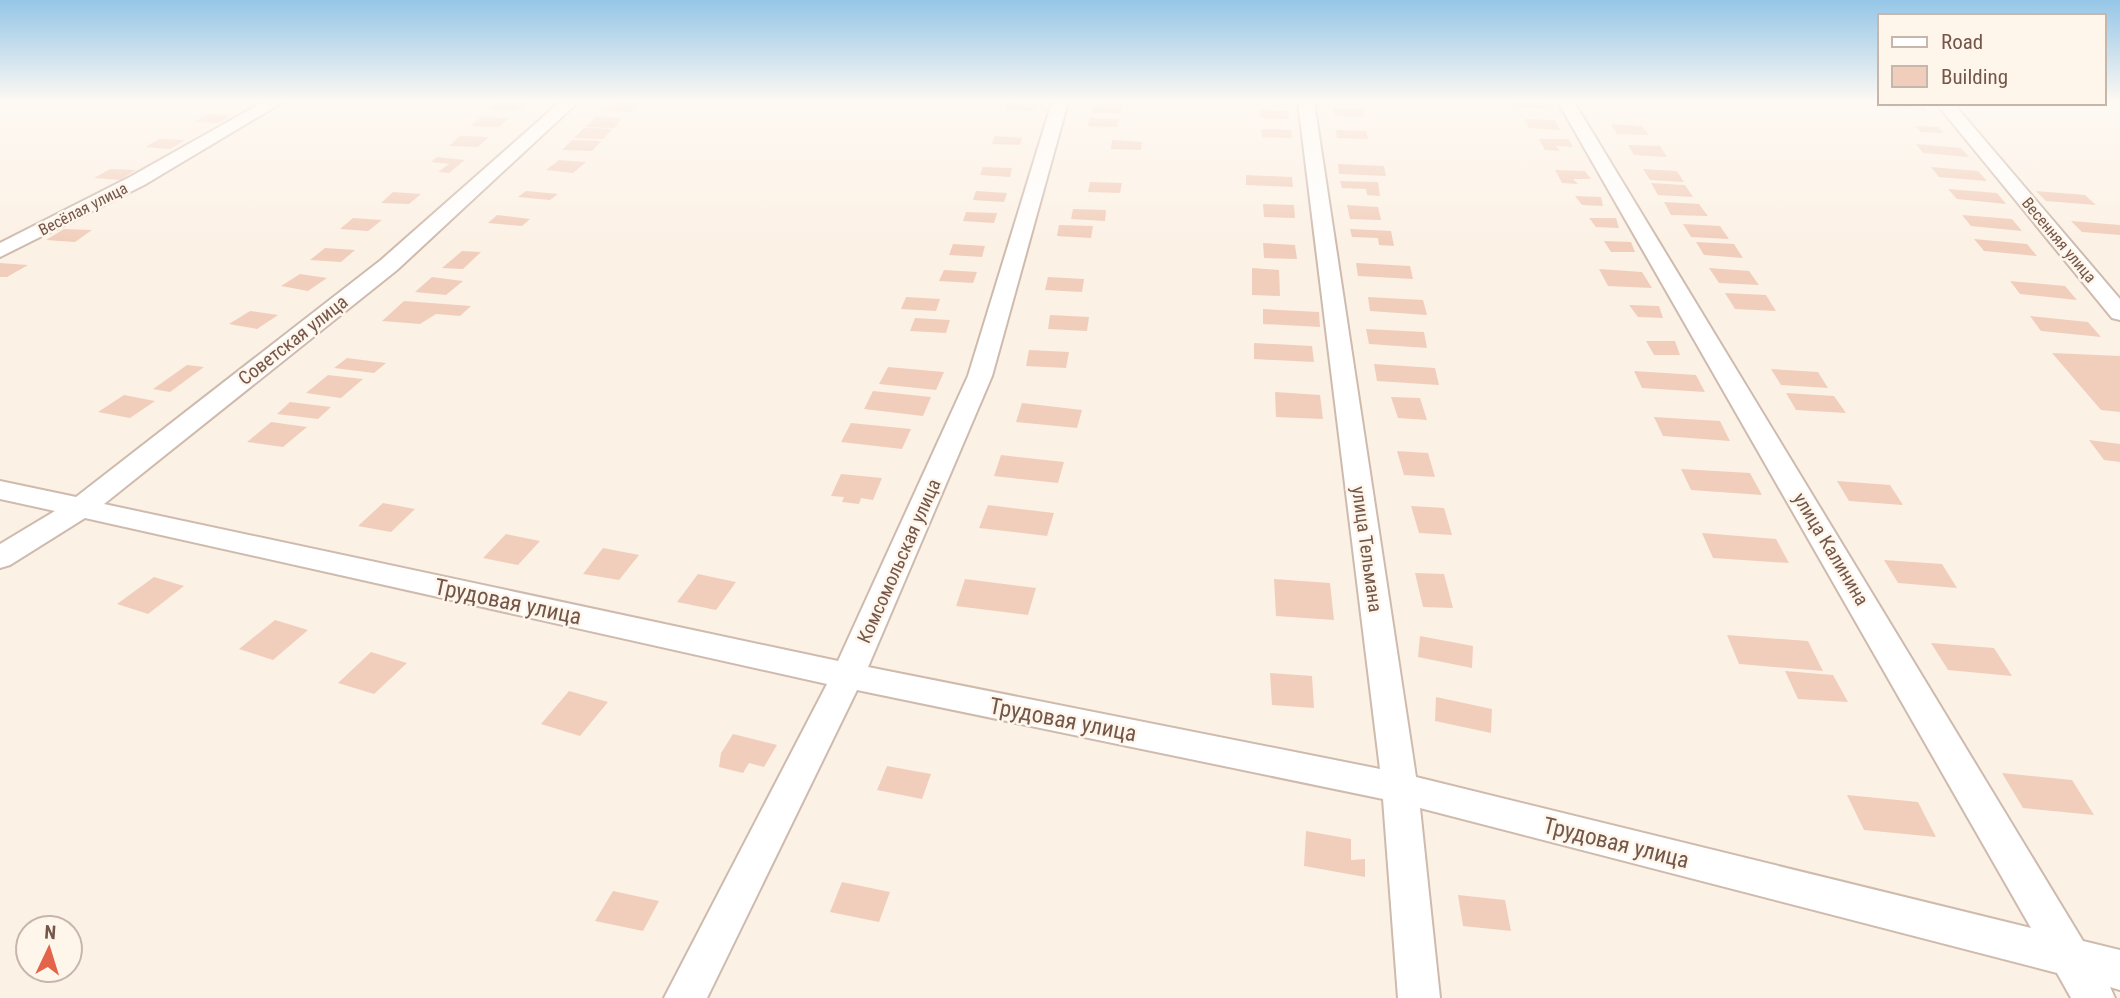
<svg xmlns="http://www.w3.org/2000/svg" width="2120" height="998" font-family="'Roboto Condensed',sans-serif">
<rect width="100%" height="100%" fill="#fcf1e5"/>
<path fill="#f1cebc" d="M499 102H527L517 111 489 110Z
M1513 102H1543L1546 109 1516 107Z
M613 103H640L632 112 605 111Z
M1008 103 1035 104 1032 111 1006 110Z
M1882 103H1921L1928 111 1886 108Z
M1093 105 1122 106 1121 114 1092 113Z
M1334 108 1362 109 1365 117 1335 116Z
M1259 110 1288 111 1289 119 1260 118Z
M208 114 232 115 219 123 194 122Z
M481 117 509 118 499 127 470 126Z
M595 117 623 118 614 128 586 127Z
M1090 118 1119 119 1117 127 1088 126Z
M1524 119 1555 120 1560 130 1529 128Z
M1611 124 1642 126 1649 135 1617 134Z
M1915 126 1938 127 1944 133 1921 132Z
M584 128 612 129 603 139 574 138Z
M1261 129 1291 130 1292 138 1262 137Z
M1336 130 1366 131 1368 139 1337 138Z
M460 136 489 137 478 147 449 146Z
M995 136 1022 138 1020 145 992 144Z
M160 139 185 140 170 149 145 147Z
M1539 139H1568L1573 147 1556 146 1560 151 1545 150Z
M572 140 601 141 592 151 562 150Z
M1112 140 1142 142 1141 150 1111 149Z
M1916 144 1961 148 1969 157 1923 153Z
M1628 145 1660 146 1667 157 1634 155Z
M437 157 465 160 449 173 438 172 449 164 431 162Z
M559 160 586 162 573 173 546 170Z
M1338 164 1384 166 1386 176 1339 174Z
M983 167 1012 168 1010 177 980 175Z
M1931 167 1978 171 1987 181 1939 177Z
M110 169 136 170 120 180 94 178Z
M1643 169 1677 171 1684 182 1650 180Z
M1555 170 1585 171 1591 179H1573L1578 184 1562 183Z
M1246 175 1292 177 1293 187 1246 185Z
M1340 181 1378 182 1380 196 1367 195 1366 189 1342 188Z
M1090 182 1122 183 1120 193 1088 192Z
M1651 183 1685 185 1693 197 1658 195Z
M1948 189 1997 193 2006 204 1957 199Z
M526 191 558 194 550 200 518 197Z
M976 191 1007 193 1004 202 973 200Z
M2036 191 2085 195 2096 205 2046 201Z
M393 192 421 194 409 204 381 203Z
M1575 196 1601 197 1603 206 1582 205Z
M1664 202 1699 204 1708 216 1671 215Z
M1263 204 1294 205 1295 218 1264 217Z
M1347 205 1378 207 1381 220 1350 219Z
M1073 209 1106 210 1105 221 1071 219Z
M966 212 997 213 994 223 963 221Z
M497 215 530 219 522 226 488 223Z
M1962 215 2012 219 2022 231 1971 226Z
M353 218 382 220 368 231 340 229Z
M1589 218H1616L1619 228 1596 227Z
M2071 221 2120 225V235L2082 232Z
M1683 224 1720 226 1729 239 1691 237Z
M1059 225 1093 226 1091 238 1057 236Z
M64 229 92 230 75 242 46 240Z
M1350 229 1391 231 1394 246 1379 245 1378 238 1352 237Z
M1974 239 2027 244 2037 256 1984 251Z
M1604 241 1631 242 1635 252H1611Z
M1696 242 1734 244 1743 258 1704 255Z
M1263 243 1295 245 1297 259 1264 258Z
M953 244 985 246 982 257 949 255Z
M325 248 355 250 341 262 310 260Z
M462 251 481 252 463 269 442 268Z
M0 263 28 265 7 277H0Z
M1356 263 1410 266 1413 279 1358 276Z
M1252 268 1279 270 1280 296 1252 295Z
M1709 268 1749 271 1759 285 1719 283Z
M1599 269 1642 272 1652 288 1608 286Z
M944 270 977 272 973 283 939 281Z
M300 274 327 278 308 291 281 286Z
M432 277 463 281 446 295 415 292Z
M1048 277 1084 279 1082 292 1045 290Z
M2010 281 2065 286 2077 300 2020 294Z
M1725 293 1766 295 1776 311 1735 309Z
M906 297 940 299 936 311 901 309Z
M1368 297 1423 300 1427 315 1370 311Z
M404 301 471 306 460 316 436 314 420 324 382 321Z
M1629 305 1659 306 1663 318 1638 317Z
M1263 309 1319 312 1320 327 1263 324Z
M250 311 278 315 257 329 229 324Z
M1050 315 1089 317 1087 331 1048 329Z
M2030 316 2088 322 2101 337 2041 331Z
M915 318 950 320 946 333 910 331Z
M1366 329 1424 332 1427 348 1369 344Z
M1646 341H1675L1680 355H1654Z
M1254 343 1312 346 1314 362 1254 359Z
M1029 350 1069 352 1066 368 1026 366Z
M2052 353 2120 356V412L2101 410Z
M347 358 386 363 374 373 334 368Z
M1374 364 1435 368 1439 385 1377 381Z
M187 365 204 367 170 392 153 389Z
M888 367 944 372 936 390 879 384Z
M1771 369 1818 372 1828 388 1781 385Z
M1634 371 1696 375 1705 392 1642 388Z
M328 375 363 379 341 398 306 393Z
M873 391 931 397 923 416 864 409Z
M1275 392 1320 395 1323 419 1276 417Z
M1786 393 1834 396 1846 413 1796 410Z
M124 395 155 401 130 418 98 412Z
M1391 397 1420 398 1427 420 1398 418Z
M290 402 331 407 318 419 277 414Z
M1022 403 1082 410 1077 428 1016 422Z
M1654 417 1720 421 1730 441 1663 436Z
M271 422 307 427 283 447 247 442Z
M851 423 911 429 902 449 841 442Z
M2089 440 2120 444V462L2104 460Z
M1397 451 1428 453 1435 477 1404 475Z
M1001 455 1064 462 1058 483 994 476Z
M1681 469 1750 473 1762 495 1691 490Z
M841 474 882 478 873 500 861 498 859 504 842 502 844 497 831 496Z
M1837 481 1890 485 1903 505 1849 501Z
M383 503 415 509 391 532 358 526Z
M988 505 1054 513 1047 536 979 528Z
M1411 506 1444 508 1452 535 1419 533Z
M1702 533 1776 539 1789 563 1713 558Z
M506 534 540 541 518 565 483 558Z
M603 548 639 555 619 580 583 574Z
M1884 560 1942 564 1957 588 1898 583Z
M1415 573 1444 574 1453 608 1423 607Z
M698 574 736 582 716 610 677 602Z
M154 577 184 586 148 614 117 604Z
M965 579 1036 588 1028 615 956 606Z
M1274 579 1330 583 1334 620 1276 616Z
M275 620 308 630 273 660 239 649Z
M1727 635 1808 641 1823 671 1739 664Z
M1420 636 1473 646 1472 668 1418 657Z
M1931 643 1994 648 2012 676 1948 670Z
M371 652 407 663 374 694 338 683Z
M1785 671 1833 675 1848 702 1798 699Z
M1270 673 1312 676 1314 708 1272 705Z
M569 691 608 702 580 736 541 724Z
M1436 697 1492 709 1491 733 1435 721Z
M733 734 777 745 764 767 749 763 743 773 719 767 721 753Z
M887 766 931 774 922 799 877 790Z
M2002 773 2072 780 2094 815 2023 808Z
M1847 795 1918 802 1936 837 1864 830Z
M1306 831 1351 839V860L1365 859V877L1304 866Z
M842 882 890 892 879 922 830 912Z
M613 891 659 901 643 931 595 921Z
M1458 895 1505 900 1511 931 1463 926Z"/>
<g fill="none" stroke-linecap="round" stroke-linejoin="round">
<defs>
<path id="street" d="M263 102H283L144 185 0 257V243L130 177Z
M560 102H578L397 270 104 504 838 661 968 376 1052 102H1068L992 376 868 667 1380 769 1298 102H1314L1416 777 2031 928 1558 102H1574L2083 941 2120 950V990L2110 987 2115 998H2071L2057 973 1420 808 1440 998H1398L1383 799 857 690 707 998H664L827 684 85 518 10 565 0 568V544L55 511 0 499V481L76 497 381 260Z
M1936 103H1953L2120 299V320L2112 318Z"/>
</defs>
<use href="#street" stroke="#cfbaae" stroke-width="4"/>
<use href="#street" fill="#fff" fill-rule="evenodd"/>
</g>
<linearGradient id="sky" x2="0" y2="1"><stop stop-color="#95c6e7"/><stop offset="0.42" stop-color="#fef9f3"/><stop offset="1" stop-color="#fef9f3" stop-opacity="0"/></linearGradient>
<rect width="2120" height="242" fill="url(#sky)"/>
<g text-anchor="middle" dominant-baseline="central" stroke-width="5" stroke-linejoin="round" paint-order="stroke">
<g font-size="16" fill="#74564a" stroke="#fff6eb">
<text transform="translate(83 209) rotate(-27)">Весёлая улица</text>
<text transform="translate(2059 240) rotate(50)">Весенняя улица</text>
</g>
<g font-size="19" fill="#74564a" stroke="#fff6eb">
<text transform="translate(293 340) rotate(-38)">Советская улица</text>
<text transform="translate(1367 549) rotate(82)">улица Тельмана</text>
<text transform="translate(1831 549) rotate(59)">улица Калинина</text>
<text transform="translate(899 561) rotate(-66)">Комсомольская улица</text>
</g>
<g font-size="23" fill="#74564a" stroke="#fff6eb">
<text transform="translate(508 602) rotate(12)">Трудовая улица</text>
<text transform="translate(1063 720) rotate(11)">Трудовая улица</text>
<text transform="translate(1616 843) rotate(14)">Трудовая улица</text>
</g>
</g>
<rect x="1878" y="14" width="228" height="91" fill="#fff6eb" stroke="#c7b6ab" stroke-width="2"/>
<rect x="1892" y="37" width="35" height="10" fill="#ffffff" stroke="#c7b6ab" stroke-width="2"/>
<text x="1941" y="49" font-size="21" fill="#74564a">Road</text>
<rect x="1892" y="66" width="35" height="21" fill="#f1cebc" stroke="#c7b6ab" stroke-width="2"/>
<text x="1941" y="84" font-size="21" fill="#74564a">Building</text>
<g transform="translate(49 949) rotate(4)"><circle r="33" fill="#fff6eb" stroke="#c7b6ab" stroke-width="2"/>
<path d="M0-5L12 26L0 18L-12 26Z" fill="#e4634b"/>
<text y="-10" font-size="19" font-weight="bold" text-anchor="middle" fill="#74564a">N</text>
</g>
</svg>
